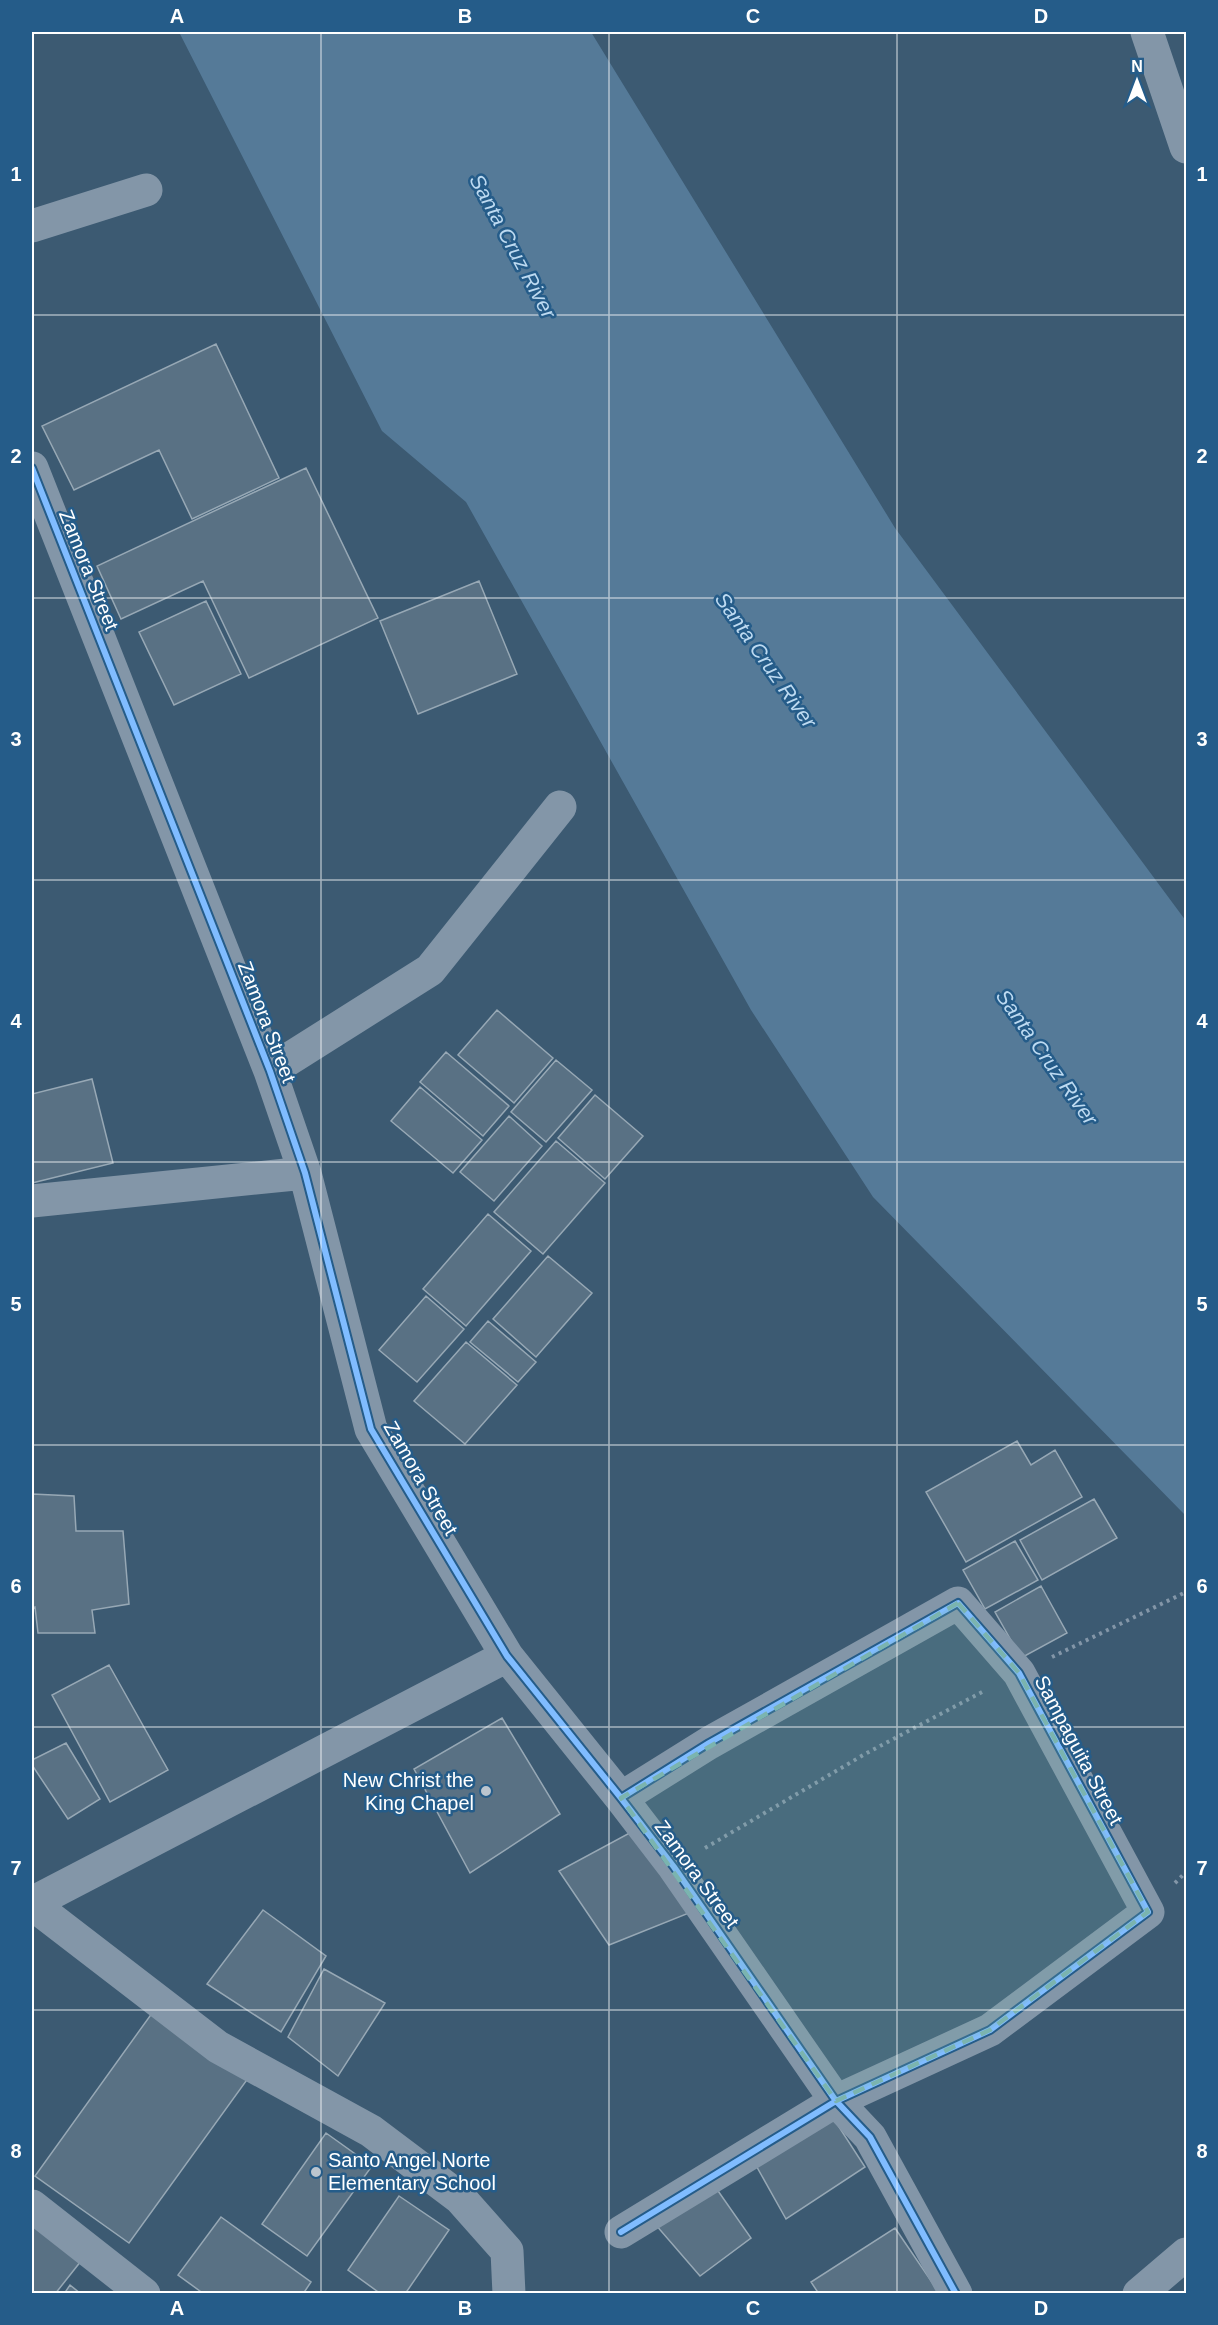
<svg xmlns="http://www.w3.org/2000/svg" width="1218" height="2325" font-family="Helvetica,sans-serif">
<rect width="100%" height="100%" fill="#3c5a72"/>
<path fill="#557a98" d="M179 32H591L895 528 1186 921V1516L873 1197 751 1010 466 502 382 431Z"/>
<path fill="#597184" stroke="#97a8b5" stroke-width="1.5" d="M216 344 279 478 192 519 159 450 74 490 42 426Z
M306 468 378 618 249 678 203 581 121 619 97 566Z
M479 581 517 674 418 714 380 621Z
M206 601 241 674 174 705 139 632Z
M497 1010 553 1058 514 1103 458 1055Z
M446 1052 509 1106 483 1136 420 1082Z
M556 1060 592 1090 546 1142 511 1112Z
M92 1079 113 1163 32 1183V1094Z
M420 1087 482 1140 453 1173 391 1121Z
M595 1095 643 1136 605 1179 558 1138Z
M509 1116 542 1146 494 1201 460 1172Z
M556 1141 605 1183 543 1254 494 1212Z
M488 1214 531 1251 466 1326 423 1289Z
M548 1256 592 1293 536 1357 493 1319Z
M426 1296 464 1329 417 1382 379 1350Z
M488 1321 536 1362 518 1382 470 1342Z
M466 1342 517 1385 465 1444 414 1401Z
M1017 1441 1031 1465 1055 1450 1082 1497 966 1562 926 1492Z
M32 1494 74 1496 76 1531H123L129 1604 92 1610 95 1633H38L35 1607 32 1608Z
M1094 1499 1117 1538 1042 1580 1020 1540Z
M1015 1541 1038 1580 985 1609 963 1570Z
M1041 1586 1067 1633 1021 1658 995 1612Z
M109 1665 168 1770 110 1802 52 1695Z
M502 1718 560 1814 470 1873 414 1769Z
M66 1743 100 1799 68 1819 32 1765V1760Z
M637 1829 694 1911 609 1945 559 1871Z
M263 1910 326 1956 281 2032 207 1984Z
M324 1969 385 2003 338 2076 288 2037Z
M155 2009 249 2077 129 2243 35 2176Z
M830 2113 865 2167 786 2219 753 2160Z
M326 2133 372 2166 307 2256 262 2224Z
M716 2188 751 2238 700 2276 655 2224Z
M399 2196 449 2230 405 2294H381L348 2270Z
M221 2217 311 2282 303 2294H204L178 2275Z
M32 2222 81 2261 55 2294H32Z
M895 2228 940 2294H819L811 2282Z
M70 2285 81 2294H64Z"/>
<g fill="none" stroke-linecap="round" stroke-linejoin="round">
<path stroke="#8396a8" stroke-width="4" stroke-dasharray="3 4.5" stroke-linecap="butt" d="M1052 1657 1186 1592
M705 1848 865 1754 984 1691
M1175 1883 1186 1872"/>
<path stroke="#8396a8" stroke-width="33" d="M1147 32 1186 147
M32 226 146 190
M32 468 270 1071 305 1173 371 1429 507 1656 621 1798 674 1867 836 2101 870 2137 956 2294
M270 1071 430 970 560 807
M32 1201 305 1173
M621 1798 709 1743 958 1603 1019 1673 1148 1912 990 2030 836 2101 621 2232
M32 1903 507 1656
M32 1904 218 2047 371 2131 460 2198 507 2251 509 2294
M32 2206 144 2294
M1139 2294 1186 2254"/>
<defs>
<path id="cycleway" d="M32 468 270 1071 305 1173 371 1429 507 1656 621 1798 674 1867 836 2101 870 2137 956 2294
M621 1798 709 1743 958 1603 1019 1673 1148 1912 990 2030 836 2101 621 2232"/>
</defs>
<use href="#cycleway" stroke="#255c89" stroke-width="10"/>
<use href="#cycleway" stroke="#80bcff" stroke-width="6"/>
</g>
<path fill="#7bb4af" fill-opacity="0.2" stroke="#7bb4af" stroke-width="4.5" stroke-dasharray="12 8" stroke-linejoin="round" d="M958 1603 1019 1673 1148 1912 990 2030 836 2101 621 1798Z"/>
<path fill="none" stroke="#fff" stroke-width="1.5" stroke-opacity="0.55" d="M321 32V2294M609 32V2294M897 32V2294M32 315H1186M32 598H1186M32 880H1186M32 1162H1186M32 1445H1186M32 1727H1186M32 2010H1186"/>
<g fill="#bbc5ce" stroke="#255c89" stroke-width="2">
<circle cx="486" cy="1791" r="6"/>
<circle cx="316" cy="2172" r="6"/>
</g>
<g text-anchor="middle" dominant-baseline="central" stroke-width="5" stroke-linejoin="round" paint-order="stroke">
<g font-size="20" fill="#fff" stroke="#255c89">
<text transform="translate(89 570) rotate(68)">Zamora Street</text>
<text transform="translate(267 1022) rotate(69)">Zamora Street</text>
<text transform="translate(421 1478) rotate(60)">Zamora Street</text>
<text transform="translate(1079 1750) rotate(62)">Sampaguita Street</text>
<text transform="translate(697 1874) rotate(54)">Zamora Street</text>
</g>
<g font-size="20" fill="#fff" stroke="#255c89" text-anchor="end">
<text x="474" y="1780">New Christ the<tspan x="474" dy="23">King Chapel</tspan></text>
<text x="328" y="2160" text-anchor="start">Santo Angel Norte<tspan x="328" dy="23">Elementary School</tspan></text>
</g>
<g font-size="21" font-style="italic" fill="#bddaf1" stroke="#255c89">
<text transform="translate(513 246) rotate(62)">Santa Cruz River</text>
<text transform="translate(766 660) rotate(55)">Santa Cruz River</text>
<text transform="translate(1047 1057) rotate(55)">Santa Cruz River</text>
</g>
</g>
<rect width="1218" height="2325" fill="none" stroke="#255c89" stroke-width="66"/>
<g transform="translate(1137 81)" stroke="#255c89" stroke-width="4.5" paint-order="stroke">
<path d="M0-4.5L10 22L0 15L-10 22Z" fill="#ffffff"/>
<text y="-9" font-size="16" font-weight="bold" text-anchor="middle" fill="#ffffff">N</text>
</g>
<rect x="33" y="33" width="1152" height="2259" fill="none" stroke="#fff" stroke-width="2"/>
<g font-size="20" text-anchor="middle" font-weight="bold" fill="#fff">
<text x="177" y="23">A</text>
<text x="465" y="23">B</text>
<text x="753" y="23">C</text>
<text x="1041" y="23">D</text>
<text x="16" y="181">1</text>
<text x="1202" y="181">1</text>
<text x="16" y="463">2</text>
<text x="1202" y="463">2</text>
<text x="16" y="746">3</text>
<text x="1202" y="746">3</text>
<text x="16" y="1028">4</text>
<text x="1202" y="1028">4</text>
<text x="16" y="1311">5</text>
<text x="1202" y="1311">5</text>
<text x="16" y="1593">6</text>
<text x="1202" y="1593">6</text>
<text x="16" y="1875">7</text>
<text x="1202" y="1875">7</text>
<text x="16" y="2158">8</text>
<text x="1202" y="2158">8</text>
<text x="177" y="2315">A</text>
<text x="465" y="2315">B</text>
<text x="753" y="2315">C</text>
<text x="1041" y="2315">D</text>
</g>
</svg>
